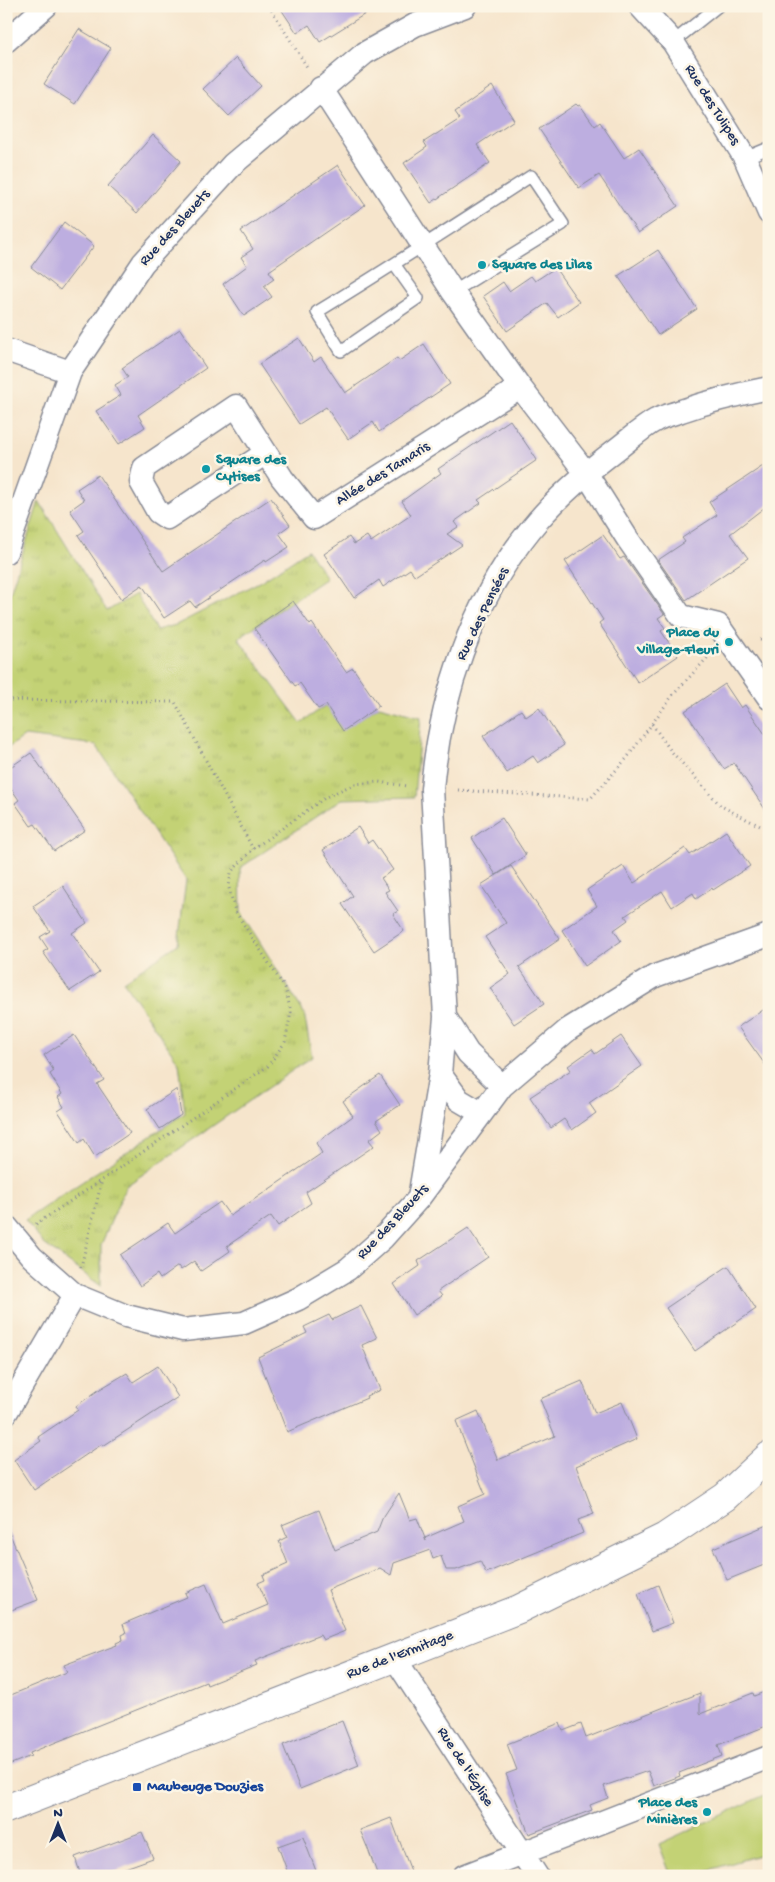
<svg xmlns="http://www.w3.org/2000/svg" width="775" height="1882" font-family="'Gochi Hand',sans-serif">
<defs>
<pattern id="grass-tufts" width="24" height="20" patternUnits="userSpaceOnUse" patternTransform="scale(1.25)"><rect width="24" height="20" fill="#c3d274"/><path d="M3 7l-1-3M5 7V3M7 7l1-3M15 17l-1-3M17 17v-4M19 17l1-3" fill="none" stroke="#a7b567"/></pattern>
</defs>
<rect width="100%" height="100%" fill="#fcf5e5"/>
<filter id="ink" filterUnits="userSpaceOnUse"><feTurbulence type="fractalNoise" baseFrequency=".02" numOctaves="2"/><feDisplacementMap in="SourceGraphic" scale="10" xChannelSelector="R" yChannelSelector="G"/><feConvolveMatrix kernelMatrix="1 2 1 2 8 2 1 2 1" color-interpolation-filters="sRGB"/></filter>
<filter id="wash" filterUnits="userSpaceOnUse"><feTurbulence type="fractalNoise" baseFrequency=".0096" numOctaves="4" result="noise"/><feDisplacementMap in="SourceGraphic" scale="20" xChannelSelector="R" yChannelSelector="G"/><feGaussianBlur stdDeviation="1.12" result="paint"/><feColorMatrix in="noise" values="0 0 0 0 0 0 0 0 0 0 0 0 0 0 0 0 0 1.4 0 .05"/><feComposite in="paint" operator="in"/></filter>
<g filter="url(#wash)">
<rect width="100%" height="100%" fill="#f6e5cc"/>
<path fill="url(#grass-tufts)" stroke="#6f8069" d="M39 501 107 611 136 594 156 630 176 625 261 581 308 550 326 578 238 638 301 723 326 705 343 730 379 706 421 717 414 797 342 799 240 868 241 912 304 1013 312 1057 126 1186 101 1245V1286L44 1244 25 1220 185 1113 179 1063 123 981 178 944 186 880 96 745 25 736 6 749V606Z"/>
<path fill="#c3d274" stroke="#6f8069" d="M769 1793V1852L689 1876H671L659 1844Z"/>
<g id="blocks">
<path fill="#bdaee0" d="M279 6H378L320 42 309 25 297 33Z
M79 29 111 48 75 104 44 84Z
M236 58 261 86 229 116 203 89Z
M492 86 514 120 477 145 490 163 431 203 404 163 427 147 424 142 460 119 455 112Z
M576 104 578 106 580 105 595 126 600 122 624 158 639 148 678 206 638 233 599 175 579 188 539 129Z
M153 135 181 161 137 213 108 186Z
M338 165 365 205 269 271 274 279 264 286 272 297 244 316 223 284 247 266 241 257 253 249 241 231Z
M64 222 94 246 60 290 31 267Z
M658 250 697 309 658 335 618 276Z
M555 268 579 302 558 317 547 303 507 331 483 296 503 282 509 291 531 276 535 281Z
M180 329 206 368 138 415 145 427 119 444 96 411 121 395 115 385 128 377 122 368Z
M299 338 314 362 321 357 345 393 397 358 399 361 424 344 450 384 379 432 373 422 348 439 326 407 299 424 259 364Z
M510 420 537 460 478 500 481 503 454 522 458 527 447 534 462 545 415 576 410 569 383 587 379 580 354 598 324 554 349 537 354 544 367 536 371 542 411 515 402 501 441 473 438 469Z
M769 462V504L730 534 748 558 686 600 658 560 685 542 682 538 717 515 709 502Z
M98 475 163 571 271 498 290 525 279 533 289 547 266 562 265 560 195 607 190 601 164 618 142 585 121 599 78 535 84 531 70 510 84 500 77 489Z
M603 535 620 559 624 557 664 614 658 618 665 628 661 631 678 656 638 683 599 623 603 620 565 561Z
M293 601 310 625 312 623 346 672 353 668 379 706 343 731 326 705 318 709 300 683 295 686 254 628Z
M725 684 741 708 745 705 769 740V815L734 763 724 769 685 711Z
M539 708 564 745 538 763 533 756 507 773 483 736 521 710 526 717Z
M31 753 85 830 54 851 35 824 31 826 15 803 19 800 6 781V770Z
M502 818 526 855 496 875 472 838Z
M358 827 368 843 372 840 393 870 381 878 389 890 385 892 398 911 393 914 404 931 374 951 342 904 353 896 323 850Z
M726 831 750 866 713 890 712 888 696 899 693 893 672 907 662 891 625 916 628 920 614 930 621 941 585 966 562 930 597 906 587 890 623 866 634 883 685 848 690 855Z
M511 866 560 939 519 967 544 1004 514 1024 490 988 510 974 485 937 506 923 481 885Z
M63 886 87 923 72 933 99 972 70 991 43 952 48 949 40 937 50 931 33 906Z
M769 1006V1070L738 1027Z
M74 1035 104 1080 97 1084 130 1133 95 1157 84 1139 79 1143 58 1111 64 1107 58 1097 62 1094 50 1074 54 1071 44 1055Z
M621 1036 642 1066 589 1103 596 1113 572 1130 564 1119 551 1128 530 1097 571 1070 568 1066 592 1049 595 1054Z
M380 1075 400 1105 376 1121 382 1130 369 1140 374 1146 306 1192 311 1203 278 1226 271 1216 227 1246 230 1251 201 1271 194 1261 181 1270 178 1266 160 1279 157 1274 140 1286 120 1255 168 1223 175 1233 220 1202 230 1216 322 1153 316 1143 353 1116 343 1101Z
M177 1089 181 1115 160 1129 147 1109Z
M468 1228 488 1257 438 1291 442 1296 414 1315 394 1284 420 1266 418 1261Z
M728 1266 756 1309 695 1351 666 1308Z
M361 1306 377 1338 362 1345 380 1390 366 1396 367 1398 287 1432 258 1357 307 1333 304 1327 329 1315 332 1320Z
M158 1366 178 1397 103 1446 102 1444 34 1490 14 1460 41 1441 38 1437 78 1410 76 1406 100 1389 127 1373 133 1382Z
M582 1381 595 1413 622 1402 637 1439 576 1466 594 1514 578 1520 583 1533 486 1573 480 1561 456 1570H446L441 1556 433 1559 430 1550 394 1563 391 1575 380 1568 328 1590 345 1631 323 1640 320 1635 255 1661 257 1665 207 1685 206 1682 54 1743 30 1753 31 1756 6 1766V1695H11L67 1672 64 1665 117 1645 116 1643 123 1640 122 1635 126 1633 123 1624 187 1597 185 1593 206 1584 223 1624 268 1605 258 1583 265 1580 263 1575 288 1564 279 1541 287 1537 282 1525 319 1510 335 1550 377 1532 382 1519 399 1493 410 1520 417 1518 426 1541 425 1538 464 1521 458 1506 485 1494 456 1421 478 1411 498 1460 555 1436 540 1399Z
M769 1524V1563L727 1580 713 1548Z
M6 1525 38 1600 6 1612Z
M658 1585 673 1623 652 1631 638 1594Z
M769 1690V1725L718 1745 722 1756 679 1773 680 1776 654 1786 648 1771 604 1786 608 1798 590 1805 592 1810 529 1834 506 1774 517 1770 507 1744 560 1723 563 1731 581 1724 586 1738 700 1693V1714L753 1693 754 1696Z
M342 1721 359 1765 300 1789 283 1745Z
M391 1818 406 1858 413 1876H378L368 1849 360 1830Z
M142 1832 153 1858 103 1876H81L75 1857Z
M303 1837 318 1876H289L278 1846Z"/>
</g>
</g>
<g filter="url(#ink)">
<use href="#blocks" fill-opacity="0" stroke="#888a95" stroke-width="1"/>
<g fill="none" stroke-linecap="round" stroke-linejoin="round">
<defs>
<path id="lane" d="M673 42 718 6
M745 158 769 148
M394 264 418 298 341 351 317 312C389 268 460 222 531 176L563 224 453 292"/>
<path id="street" d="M640 6 673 42 745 158 769 213
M6 41 46 6
M321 88 453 292 520 387 586 473 627 538 681 616 718 625 769 698
M6 350 70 372
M266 453 167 518 158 512 141 482 144 468 236 406 282 478 314 518 520 387
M6 552 70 372 143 263 233 164 365 53 415 25 465 6
M445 1017 468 1053 502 1086
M440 1074 459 1100 481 1113
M419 1198 440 1074 445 1017 432 789C440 697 472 602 530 530 554 500 583 475 613 452 627 442 641 428 656 420 663 416 673 414 681 411 710 401 739 394 769 388
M6 1226 32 1257 75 1295 102 1306 126 1316 183 1330 244 1323 298 1299 348 1269 383 1238 419 1198 502 1086 569 1029 655 976 769 935
M6 1413 75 1295
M394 1657 537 1876
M464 1876 769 1757"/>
<path id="secondary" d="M6 1809 519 1609 665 1537 725 1497 769 1456"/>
</defs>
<use href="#lane" stroke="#888a95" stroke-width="14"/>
<use href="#street" stroke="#888a95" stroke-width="25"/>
<use href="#secondary" stroke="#888a95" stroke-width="30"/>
<path stroke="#888a95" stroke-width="3" stroke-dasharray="1 4" stroke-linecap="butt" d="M269 6 307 67
M760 640 769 641
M6 700 175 702 253 849
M652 724 671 751 721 806 766 829 769 833
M458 790 590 799 627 758 673 695 709 656
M36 1224 102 1180
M81 1267 102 1180 268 1066 285 1042 291 1012 285 988 235 911 229 888 231 872 253 849 326 797 354 784 379 782 407 786"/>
<use href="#lane" stroke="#fff" stroke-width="11"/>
<use href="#street" stroke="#fff" stroke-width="22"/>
<use href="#secondary" stroke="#fff" stroke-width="28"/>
</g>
</g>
<g fill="#0f9aa8" stroke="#fcf5e5" stroke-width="2">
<circle cx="482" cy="265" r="5"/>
<circle cx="206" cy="469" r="5"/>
<circle cx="729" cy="642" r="5"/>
<circle cx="707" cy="1812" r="5"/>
</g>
<rect fill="#1a4fb4" stroke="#fcf5e5" stroke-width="2" x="132" y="1782" width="10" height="10" rx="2.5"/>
<g text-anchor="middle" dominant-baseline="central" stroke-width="5" stroke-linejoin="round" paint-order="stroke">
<g font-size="15" fill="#1b2f5e" stroke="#fcf5e5">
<text transform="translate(712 105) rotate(58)">Rue des Tulipes</text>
<text transform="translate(175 228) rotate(-48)">Rue des Bleuets</text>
<text transform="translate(383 474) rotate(-32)">Allée des Tamaris</text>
<text transform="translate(483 614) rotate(-64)">Rue des Pensées</text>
<text transform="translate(393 1222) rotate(-47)">Rue des Bleuets</text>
<text transform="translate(400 1655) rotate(-21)">Rue de l'Ermitage</text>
<text transform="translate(465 1767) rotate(57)">Rue de l'Église</text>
</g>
<g font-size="15" font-weight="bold" fill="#0d838f" stroke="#fcf5e5" text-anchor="start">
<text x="492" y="265">Square des Lilas</text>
<text x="216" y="460">Square des<tspan x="216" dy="17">Cytises</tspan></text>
<text x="719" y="633" text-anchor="end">Place du<tspan x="719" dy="17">Village-Fleuri</tspan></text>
<text x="697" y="1803" text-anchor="end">Place des<tspan x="697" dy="17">Minières</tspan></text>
</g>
<g font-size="15" font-weight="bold" fill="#164399" stroke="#fcf5e5" text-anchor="start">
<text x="147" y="1787">Maubeuge Douzies</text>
</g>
</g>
<rect width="775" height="1882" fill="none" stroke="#fcf5e5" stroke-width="25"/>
<g transform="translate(58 1824)" stroke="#fcf5e5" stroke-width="4" paint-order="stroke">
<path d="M0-4L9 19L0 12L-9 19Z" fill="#1b2f5e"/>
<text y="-8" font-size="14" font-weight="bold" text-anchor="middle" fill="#1b2f5e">N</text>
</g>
</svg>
